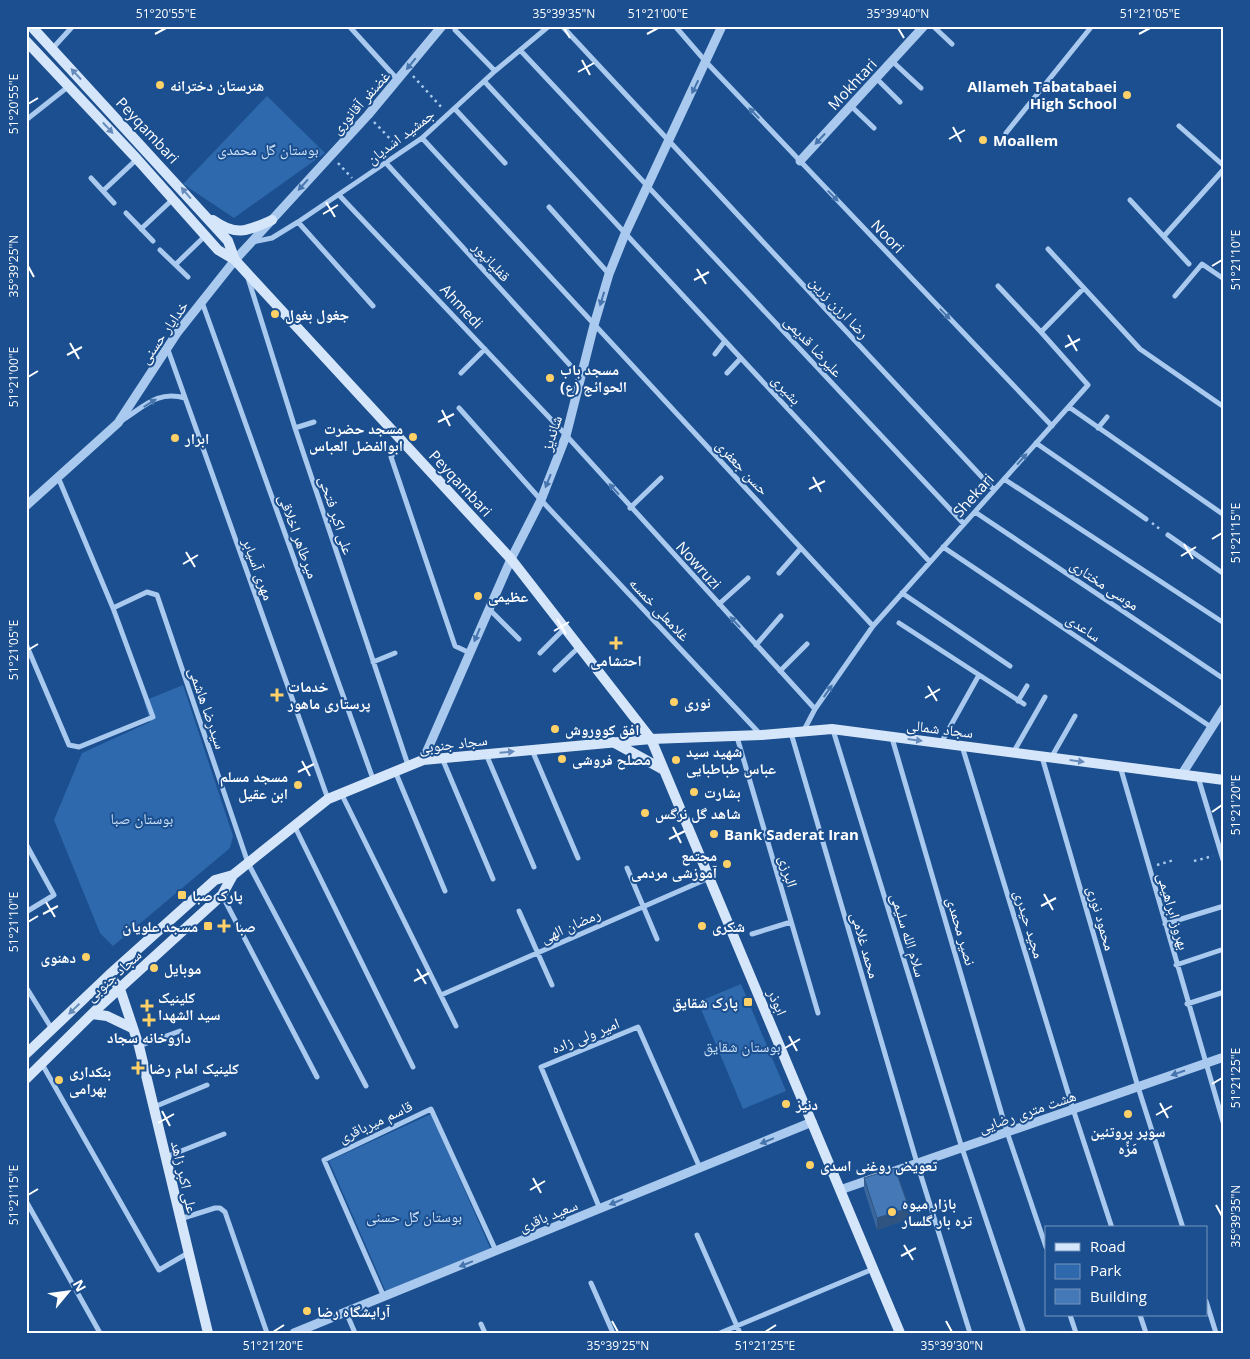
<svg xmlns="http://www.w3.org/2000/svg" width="1250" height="1359" font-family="'Open Sans','Noto Naskh Arabic',sans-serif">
<rect width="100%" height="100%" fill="#1b4f8f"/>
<path fill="#2e69ad" d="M267 96 325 153 234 218 183 184Z
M183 685 233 836 230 848 113 946 100 933 54 820 82 753 150 722 144 701Z
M741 984 786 1091 743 1109 698 1002Z
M431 1114 491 1250 386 1292 329 1161Z"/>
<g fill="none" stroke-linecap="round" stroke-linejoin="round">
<path stroke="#a9c9ee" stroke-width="2.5" stroke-dasharray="2.5 4" stroke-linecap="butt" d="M413 76 443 109
M374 122 396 145
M338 163 352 178
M1152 523 1161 530
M1194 861 1213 856
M1157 865 1174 860"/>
<path stroke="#a9c9ee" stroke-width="5" d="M349 26 398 80
M562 26 994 490
M675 26 707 63 1052 426
M933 26 952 44
M455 30 495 71
M52 49 73 26
M520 50 964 524
M892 61 921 88
M876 78 900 102
M484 81 930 562
M851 106 874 128
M455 109 505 163
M26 120 69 86
M1179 126 1224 166
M1006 133 1092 26
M422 138 873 626
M386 163 580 376
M91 178 114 203
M104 190 137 159
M339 195 564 433 815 709
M1130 200 1189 264
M549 207 609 274
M126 213 153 241
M298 222 373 306
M141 229 173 199
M1165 235 1224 169
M253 242 272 238 298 222 422 138 495 71 549 26
M1048 249 1140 349 1224 407
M160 250 188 277
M176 264 205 236
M248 278 295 428 408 765
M998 286 1041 332
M1175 296 1202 264 1224 279
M202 302 373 779
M167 347 328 799
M715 354 725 341
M461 373 485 349
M727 373 741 358
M1069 407 1224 515
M459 408 541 500 761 735
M121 421C144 407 157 390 185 398
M295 428 314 422
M1098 428 1107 417
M403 442 391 457 455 646 470 653
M1036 443 1146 519
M1004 479 1224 623
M630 508 661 478
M975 512 1221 677
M1168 535 1224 574
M943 547 1211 727
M779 573 801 548
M902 593 1010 666
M719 604 748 578
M113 608 147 592 157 595 248 863 366 1086
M489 609 519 639
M899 623 1024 704
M26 644 69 745 79 747 153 717 113 608 58 477
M756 645 781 616
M540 653 565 628
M373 662 395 653
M555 670 579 647
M780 671 807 644
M1018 701 1027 686
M833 730 962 1148 1024 1333
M803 732 815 709 873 626 1088 385 1041 332 1084 288
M791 733 917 1163 970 1333
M737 737 818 1013
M892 738 1007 1132 1046 1247
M941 743 979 675
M962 746 1073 1109 1112 1228
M532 750 578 858
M1013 753 1045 697
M486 754 534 867
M1042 757 1138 1087 1183 1228
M442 758 493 879
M1051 758 1075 716
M1120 766 1224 1125
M395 771 445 891
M1198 777 1224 863
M341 793 456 1026
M294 825 413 1067
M26 844 54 895 26 912
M627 868 657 939
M222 895 317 1077
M519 911 552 985
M1165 924 1224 906
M752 934 791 922
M1176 965 1224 949
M26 987 52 1029
M441 995 709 878
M1187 1004 1224 992
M139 1046 180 1031
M42 1064 159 1270 188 1253
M154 1107 207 1085
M166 1157 224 1134
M26 1201 100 1333
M600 1209 541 1067 638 1027 700 1168
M180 1219 215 1208H220L225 1212 267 1333
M697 1235 740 1333
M591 1283 613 1333
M384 1297 324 1160 431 1109 496 1251
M1206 1301 1216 1333
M346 1312 355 1333
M1070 1315 1076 1333
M1140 1315 1146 1333
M481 1324 485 1333
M720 1333 873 1269"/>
<path stroke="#a9c9ee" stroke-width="9" d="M800 161 924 26
M26 506 118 423 177 333 235 260 368 115 442 26
M423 760 511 559 541 500 566 436 594 325 609 274 625 234 722 26
M1182 774 1224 708
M840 1190 1224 1057
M294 1333 812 1122"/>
<path stroke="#d6e6fa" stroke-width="10" d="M31 26 228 241 235 260
M26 41 137 159 218 250 235 260 246 272 511 559 651 739 900 1333
M213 220C237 237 247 231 272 220
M613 742 664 770
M109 975 120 989 139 1046 208 1333
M92 1014 107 1016 132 1028
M26 1054 109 975 215 880 233 875 328 799 423 760 651 739 761 735 832 729 1224 780
M26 1079 98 1008 222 895 233 875"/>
</g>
<path fill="#3a679d" d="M864 1178 909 1219 877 1230 864 1189Z"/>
<path fill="#305480" d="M909 1208V1219L877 1230V1218Z"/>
<path fill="#4478b7" stroke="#305480" d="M895 1168 909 1208 877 1218 864 1178Z"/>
<defs><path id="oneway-solid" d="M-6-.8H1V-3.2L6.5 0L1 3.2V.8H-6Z" transform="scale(1.25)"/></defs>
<g fill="#4674ac">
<use href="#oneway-solid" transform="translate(411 64) rotate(129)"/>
<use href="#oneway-solid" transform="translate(695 87) rotate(116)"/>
<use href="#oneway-solid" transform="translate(754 113) rotate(-134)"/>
<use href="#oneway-solid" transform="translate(820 139) rotate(133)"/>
<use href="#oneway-solid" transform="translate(303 185) rotate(132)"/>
<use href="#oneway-solid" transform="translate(833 196) rotate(46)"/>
<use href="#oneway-solid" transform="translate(602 299) rotate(107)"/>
<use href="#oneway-solid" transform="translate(945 314) rotate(46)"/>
<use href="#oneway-solid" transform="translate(150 403) rotate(-32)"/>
<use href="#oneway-solid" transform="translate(1022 459) rotate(-48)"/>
<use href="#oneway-solid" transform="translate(548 481) rotate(112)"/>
<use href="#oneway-solid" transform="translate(614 489) rotate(-132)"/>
<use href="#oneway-solid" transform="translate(735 622) rotate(-133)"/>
<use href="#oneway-solid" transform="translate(477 635) rotate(113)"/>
<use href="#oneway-solid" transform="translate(828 691) rotate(-55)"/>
<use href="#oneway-solid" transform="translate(1178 1073) rotate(161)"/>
<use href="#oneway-solid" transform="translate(767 1141) rotate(158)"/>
<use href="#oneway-solid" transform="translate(616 1202) rotate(158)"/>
<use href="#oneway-solid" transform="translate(466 1264) rotate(158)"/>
</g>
<g fill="#668bba">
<use href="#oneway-solid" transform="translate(76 74) rotate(-133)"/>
<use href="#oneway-solid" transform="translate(108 128) rotate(47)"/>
<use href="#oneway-solid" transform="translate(186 193) rotate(-131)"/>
<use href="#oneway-solid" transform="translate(915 740) rotate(7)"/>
<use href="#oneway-solid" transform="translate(507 752) rotate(-5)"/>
<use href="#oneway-solid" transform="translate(1077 761) rotate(7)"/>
<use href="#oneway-solid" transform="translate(74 1009) rotate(136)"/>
</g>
<path fill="none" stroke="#fff" stroke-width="2" d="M564 28 570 38M898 28 904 38M155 34 166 28M647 34 658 28M1139 34 1150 28M582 60 590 75M578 72 594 63M28 104 38 98M953 127 961 142M949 139 965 130M326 202 335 217M323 214 338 205M28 266 34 277M1212 266 1222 260M697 269 706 284M694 280 709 272M1068 335 1077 351M70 343 79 359M1065 347 1080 339M67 355 82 347M28 377 38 371M442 410 450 426M438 422 454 414M813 477 821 492M809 489 825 481M1212 539 1222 533M1184 544 1193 559M186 552 195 567M1181 556 1196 547M183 564 198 555M557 619 566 634M554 631 569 622M28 650 38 644M928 686 937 701M925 698 940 689M302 761 310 776M298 772 314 764M1212 812 1222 805M673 827 681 843M669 839 685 831M1044 894 1053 910M46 902 55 917M1041 906 1056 898M43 914 58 906M28 922 38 916M417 969 426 984M414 981 429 973M789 1036 797 1051M785 1048 800 1039M1212 1084 1222 1078M1160 1103 1168 1118M162 1111 170 1126M1156 1115 1172 1106M158 1123 174 1114M533 1178 541 1193M530 1190 545 1181M28 1195 38 1189M1216 1205 1222 1216M904 1245 913 1260M901 1256 916 1248M612 1321 618 1332M946 1321 952 1332M273 1332 284 1325M765 1332 776 1325"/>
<g fill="#ffd166" stroke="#1b4f8f" stroke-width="2">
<circle cx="160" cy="85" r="5"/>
<circle cx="1127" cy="95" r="5"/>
<circle cx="983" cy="140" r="5"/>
<circle cx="275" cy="314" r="5"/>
<circle cx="550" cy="378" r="5"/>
<circle cx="413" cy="437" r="5"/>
<circle cx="175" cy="438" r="5"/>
<circle cx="478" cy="596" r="5"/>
<path d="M613.5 635.5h5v5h5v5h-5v5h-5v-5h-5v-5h5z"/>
<path d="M274.5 687.5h5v5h5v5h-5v5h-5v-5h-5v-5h5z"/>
<circle cx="674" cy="702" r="5"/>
<circle cx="555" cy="729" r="5"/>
<circle cx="562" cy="759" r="5"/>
<circle cx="676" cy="760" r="5"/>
<circle cx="298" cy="785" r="5"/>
<circle cx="694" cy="792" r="5"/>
<circle cx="645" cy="813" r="5"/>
<circle cx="714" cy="834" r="5"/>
<circle cx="727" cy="864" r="5"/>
<rect x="177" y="890" width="10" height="10" rx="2.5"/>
<rect x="203" y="921" width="10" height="10" rx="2.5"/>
<path d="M221.5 918.5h5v5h5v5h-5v5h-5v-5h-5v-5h5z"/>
<circle cx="702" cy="926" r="5"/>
<circle cx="86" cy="957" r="5"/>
<circle cx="154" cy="968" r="5"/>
<rect x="743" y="997" width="10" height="10" rx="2.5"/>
<path d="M144.5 998.5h5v5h5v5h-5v5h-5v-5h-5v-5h5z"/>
<path d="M146.5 1012.5h5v5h5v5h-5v5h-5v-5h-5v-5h5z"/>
<path d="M135.5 1060.5h5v5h5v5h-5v5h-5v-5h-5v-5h5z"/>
<circle cx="59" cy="1080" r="5"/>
<circle cx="786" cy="1104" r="5"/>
<circle cx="1128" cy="1114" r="5"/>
<circle cx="810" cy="1165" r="5"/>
<circle cx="892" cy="1212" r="5"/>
<circle cx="307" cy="1311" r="5"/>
</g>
<g text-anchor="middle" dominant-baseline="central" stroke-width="4" stroke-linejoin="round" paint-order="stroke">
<g font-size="15" fill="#fff" stroke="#1b4f8f">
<text transform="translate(852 84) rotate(-47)">Mokhtari</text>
<text transform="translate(360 102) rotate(-48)">غضنفر آقانوری</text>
<text transform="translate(148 130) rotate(47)">Peyqambari</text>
<text transform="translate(400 136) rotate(-37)">جمشید اسدیان</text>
<text transform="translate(888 236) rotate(46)">Noori</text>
<text transform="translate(492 261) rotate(48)">قفلیانپور</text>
<text transform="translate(462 306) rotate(47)">Ahmedi</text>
<text transform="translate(840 307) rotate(47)">رضا ارزن زرین</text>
<text transform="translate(163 332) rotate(-55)">خدایار حسنی</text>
<text transform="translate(814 346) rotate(47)">علیرضا قدیمی</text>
<text transform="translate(787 389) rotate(47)">بشیری</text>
<text transform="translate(551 433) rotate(-72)">شاندیز</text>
<text transform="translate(743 467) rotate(47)">حسن جعفری</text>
<text transform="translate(461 483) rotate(47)">Peyqambari</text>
<text transform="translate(973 495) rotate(-48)">Shekari</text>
<text transform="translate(337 515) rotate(72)">علی اکبر فتحی</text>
<text transform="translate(299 536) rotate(70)">میرطاهر اخلاقی</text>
<text transform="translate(699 565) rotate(48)">Nowruzi</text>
<text transform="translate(259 569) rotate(70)">مهری آسیابر</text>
<text transform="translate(1105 584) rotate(34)">موسی مختاری</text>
<text transform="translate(660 609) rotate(47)">غلامعلی خمسه</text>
<text transform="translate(1084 627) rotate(34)">ساعدی</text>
<text transform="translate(208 708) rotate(71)">سیدرضا هاشمی</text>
<text transform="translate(940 728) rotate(7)">سجاد شمالی</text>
<text transform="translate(453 743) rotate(-7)">سجاد جنوبی</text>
<text transform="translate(789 871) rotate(74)">البرزی</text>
<text transform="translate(1174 911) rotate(74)">بهروز ابراهیمی</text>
<text transform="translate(1102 918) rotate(74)">محمود نوری</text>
<text transform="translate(1030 924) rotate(73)">مجید حیدری</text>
<text transform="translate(570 925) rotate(-24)">رمضان الهی</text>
<text transform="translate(962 931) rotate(74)">نصیر محمدی</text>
<text transform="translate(909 935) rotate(73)">سلام الله سلیمی</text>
<text transform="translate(866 945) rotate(74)">محمد غلامی</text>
<text transform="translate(113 975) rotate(-42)">سجاد جنوبی</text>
<text transform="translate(778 1002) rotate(67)">ابوذر</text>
<text transform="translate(585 1035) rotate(-22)">امیر ولی زاده</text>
<text transform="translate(1027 1111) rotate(-19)">هشت متری رضایی</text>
<text transform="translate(375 1121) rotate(-25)">قاسم میرباقری</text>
<text transform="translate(185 1177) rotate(77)">علی اکبر زاهد</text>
<text transform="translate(548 1215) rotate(-22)">سعید باقری</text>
</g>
<g font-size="15" font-weight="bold" fill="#fff" stroke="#1b4f8f" text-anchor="start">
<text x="170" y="85">هنرستان دخترانه</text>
<text x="1117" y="86" text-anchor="end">Allameh Tabatabaei<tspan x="1117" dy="17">High School</tspan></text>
<text x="993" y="140">Moallem</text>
<text x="285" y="314">جغول بغول</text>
<text x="560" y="369">مسجد باب<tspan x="560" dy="17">الحوائج (ع)</tspan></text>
<text x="403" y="428" text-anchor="end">مسجد حضرت<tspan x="403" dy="17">ابوالفضل العباس</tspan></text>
<text x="185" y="438">ابرار</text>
<text x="488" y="596">عظیمی</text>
<text x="616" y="660" text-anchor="middle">احتشامی</text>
<text x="288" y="686">خدمات<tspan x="288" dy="17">پرستاری ماهور</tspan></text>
<text x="684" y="702">نوری</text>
<text x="565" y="729">افق کووروش</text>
<text x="686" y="751">شهید سید<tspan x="686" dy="17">عباس طباطبایی</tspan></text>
<text x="572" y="759">مصلح فروشی</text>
<text x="288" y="776" text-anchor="end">مسجد مسلم<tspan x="288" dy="17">ابن عقیل</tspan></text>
<text x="704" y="792">بشارت</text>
<text x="655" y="813">شاهد گل نرگس</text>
<text x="724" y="834">Bank Saderat Iran</text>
<text x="717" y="855" text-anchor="end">مجتمع<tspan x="717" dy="17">آموزشی مردمی</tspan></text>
<text x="192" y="895">پارک صبا</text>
<text x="198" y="926" text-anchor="end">مسجد علویان</text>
<text x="235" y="926">صبا</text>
<text x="712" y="926">شکری</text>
<text x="76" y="957" text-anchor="end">دهنوی</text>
<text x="164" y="968">موبایل</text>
<text x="158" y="997">کلینیک<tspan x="158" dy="17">سید الشهدا</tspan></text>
<text x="738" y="1002" text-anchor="end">پارک شقایق</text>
<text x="149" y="1037" text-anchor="middle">داروخانه سجاد</text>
<text x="149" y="1068">کلینیک امام رضا</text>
<text x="69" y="1071">بنکداری<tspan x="69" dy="17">بهرامی</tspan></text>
<text x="796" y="1104">دنیز</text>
<text x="1128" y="1131" text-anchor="middle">سوپر پروتئین<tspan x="1128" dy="17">مَزِّه</tspan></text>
<text x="820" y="1165">تعویض روغنی اسدی</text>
<text x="902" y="1203">بازار میوه<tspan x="902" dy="17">تره بار گلسار</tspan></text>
<text x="317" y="1311">آرایشگاه رضا</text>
</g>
<g font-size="15" fill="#cfe3fa" stroke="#1b4f8f">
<text x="268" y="149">بوستان گل محمدی</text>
<text x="142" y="818">بوستان صبا</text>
<text x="742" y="1046">بوستان شقایق</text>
<text x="414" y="1216">بوستان گل حسنی</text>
</g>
</g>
<rect width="1250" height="1359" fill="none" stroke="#1b4f8f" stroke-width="55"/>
<rect x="1045" y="1226" width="162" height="90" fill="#1b4f8f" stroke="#7695bc"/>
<rect x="1055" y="1243" width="25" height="8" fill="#d6e6fa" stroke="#7695bc"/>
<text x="1090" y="1252" font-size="15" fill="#ffffff">Road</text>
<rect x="1055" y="1264" width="25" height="15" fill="#2e69ad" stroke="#7695bc"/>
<text x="1090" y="1276" font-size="15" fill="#ffffff">Park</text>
<rect x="1055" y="1289" width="25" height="15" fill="#4478b7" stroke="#7695bc"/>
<text x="1090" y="1302" font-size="15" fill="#ffffff">Building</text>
<g transform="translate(68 1292) rotate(61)" stroke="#1b4f8f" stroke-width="4" paint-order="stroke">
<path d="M0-4L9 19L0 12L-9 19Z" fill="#ffffff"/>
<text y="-8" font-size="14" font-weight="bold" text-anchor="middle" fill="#ffffff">N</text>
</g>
<rect x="28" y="28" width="1194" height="1304" fill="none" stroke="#fff" stroke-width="2"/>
<g font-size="12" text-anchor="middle" fill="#fff">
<text x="166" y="18">51°20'55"E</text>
<text x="564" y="18">35°39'35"N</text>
<text x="658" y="18">51°21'00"E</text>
<text x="898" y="18">35°39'40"N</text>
<text x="1150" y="18">51°21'05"E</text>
<text transform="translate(14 104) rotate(-90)" y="4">51°20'55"E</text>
<text transform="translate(1236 260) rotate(-90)" y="4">51°21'10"E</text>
<text transform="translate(14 266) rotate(-90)" y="4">35°39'25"N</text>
<text transform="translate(14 377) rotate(-90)" y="4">51°21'00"E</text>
<text transform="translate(1236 533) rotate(-90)" y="4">51°21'15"E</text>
<text transform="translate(14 650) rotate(-90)" y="4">51°21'05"E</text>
<text transform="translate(1236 805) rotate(-90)" y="4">51°21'20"E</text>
<text transform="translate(14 922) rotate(-90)" y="4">51°21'10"E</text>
<text transform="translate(1236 1078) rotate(-90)" y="4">51°21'25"E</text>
<text transform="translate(14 1195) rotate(-90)" y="4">51°21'15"E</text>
<text transform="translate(1236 1216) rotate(-90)" y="4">35°39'35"N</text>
<text x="273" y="1350">51°21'20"E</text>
<text x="618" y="1350">35°39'25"N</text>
<text x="765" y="1350">51°21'25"E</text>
<text x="952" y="1350">35°39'30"N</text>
</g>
</svg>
